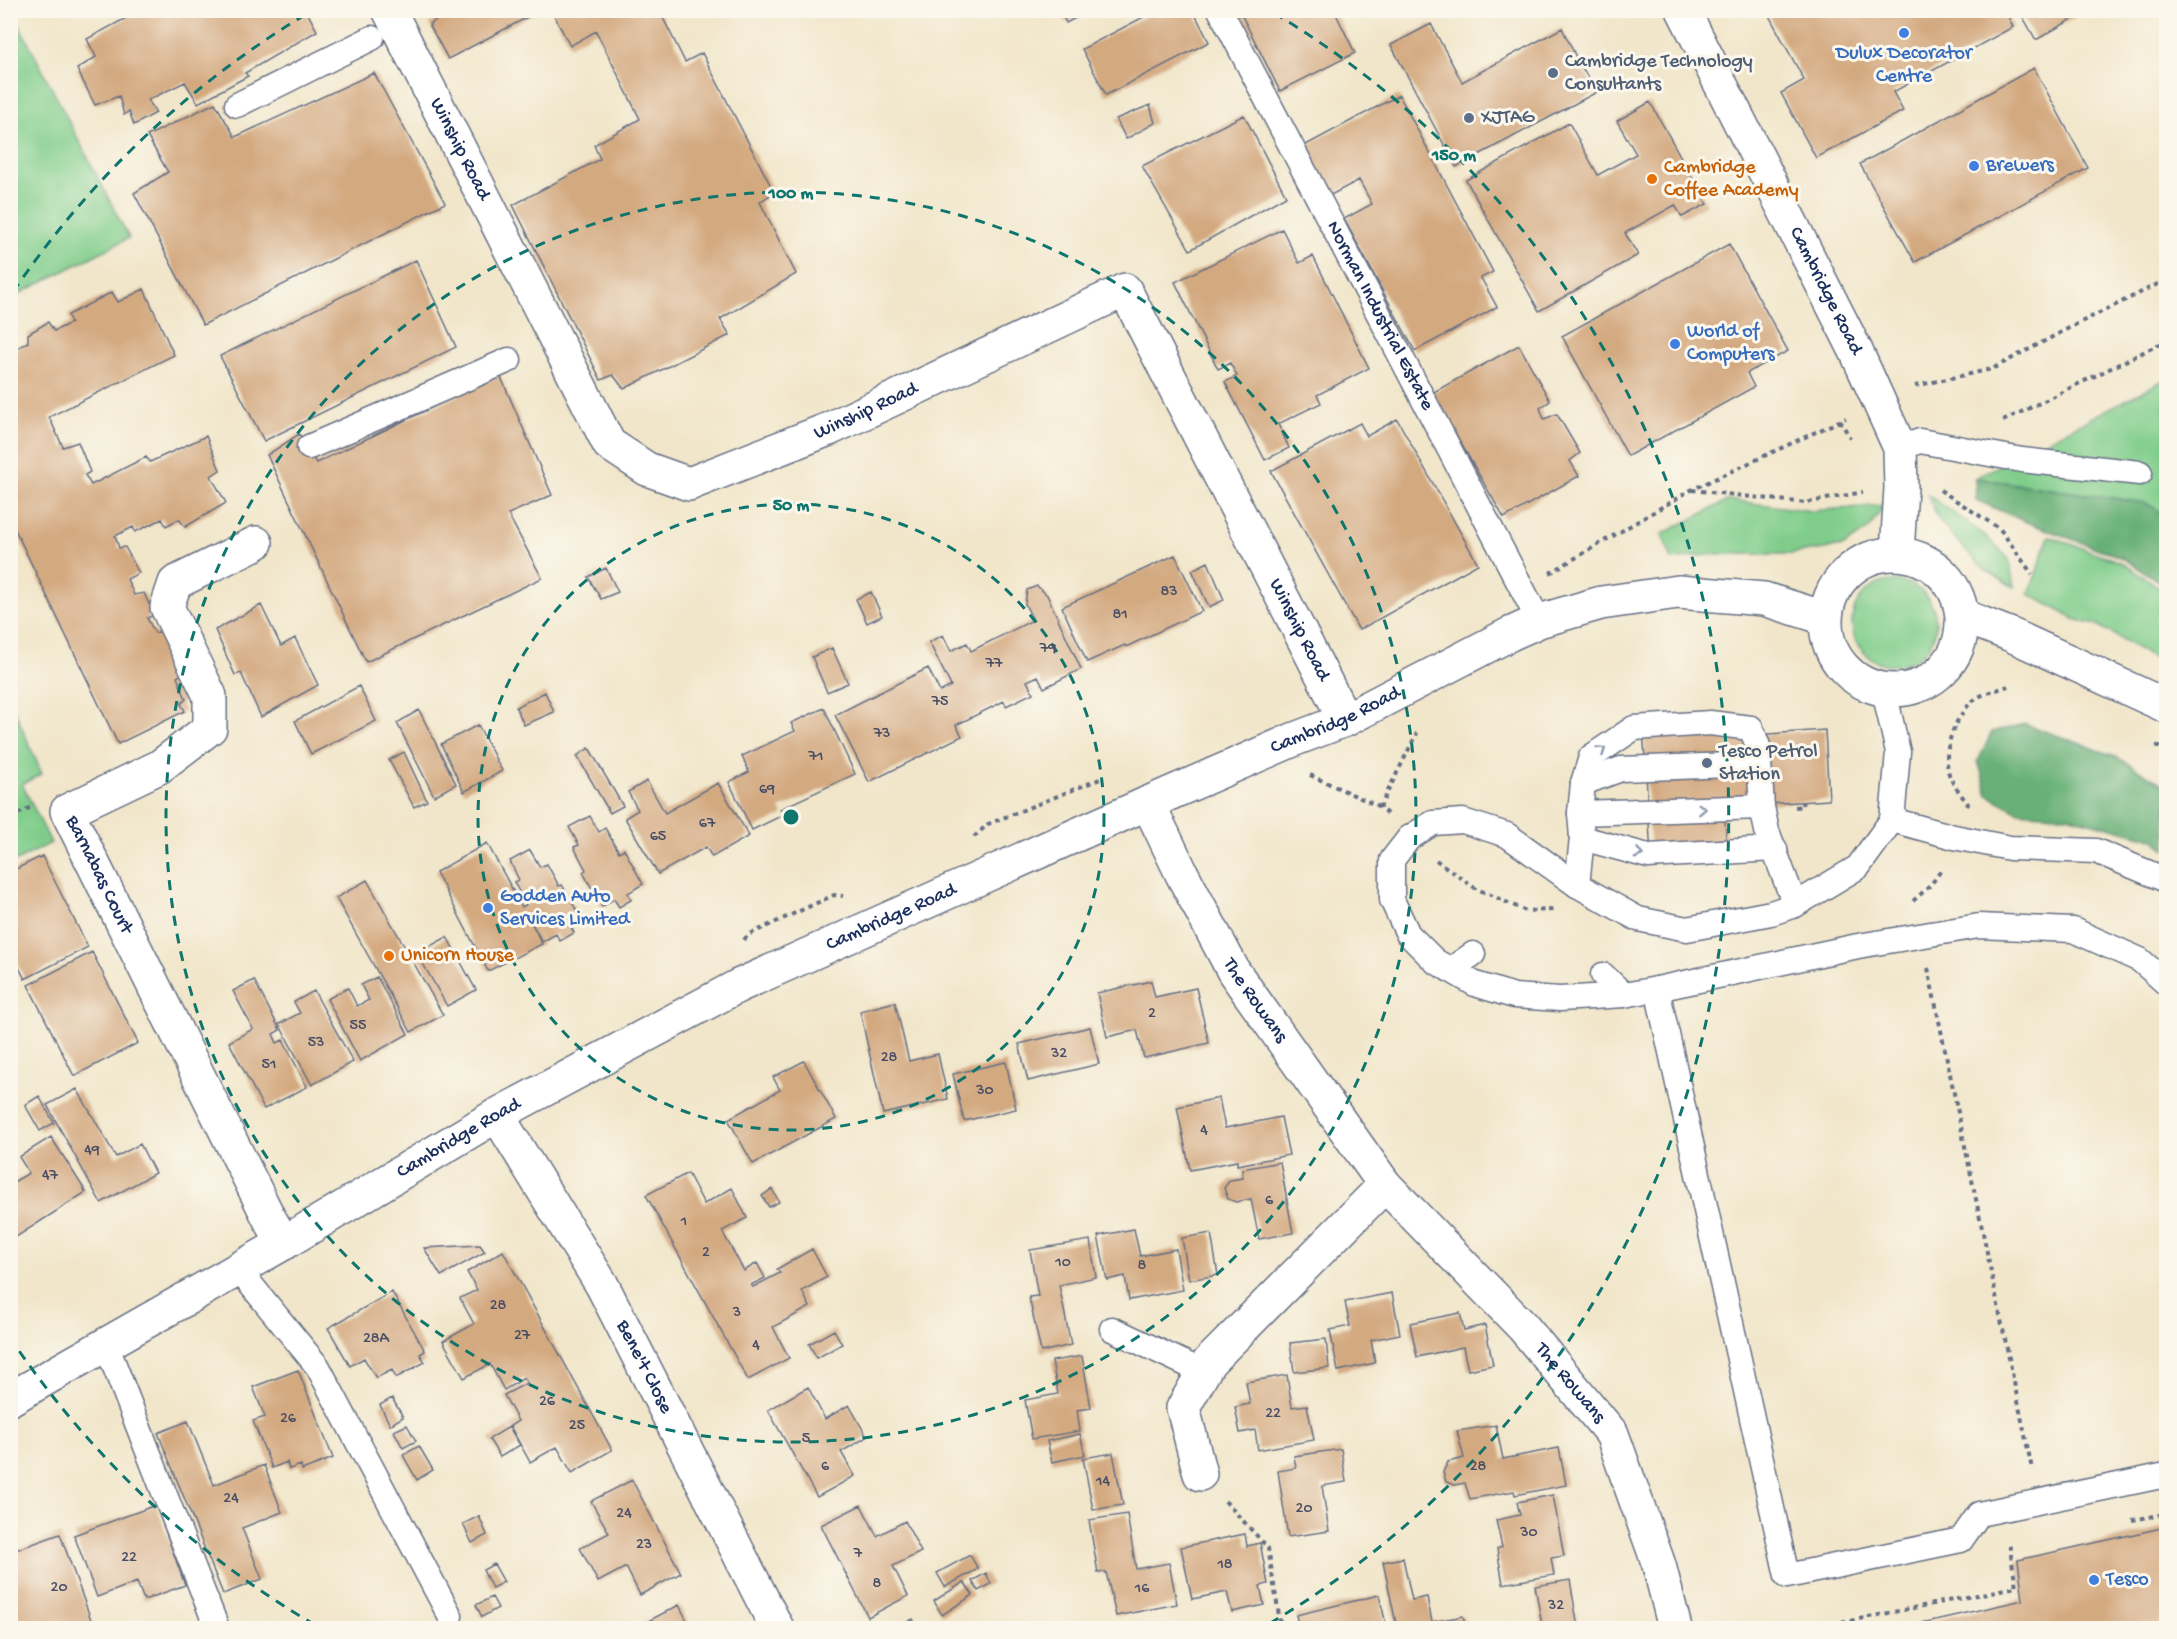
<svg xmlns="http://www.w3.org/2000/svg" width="2177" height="1639" font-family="'Gochi Hand',sans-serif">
<rect width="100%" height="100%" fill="#fbf7ec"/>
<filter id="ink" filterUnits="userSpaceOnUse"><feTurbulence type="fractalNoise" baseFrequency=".0167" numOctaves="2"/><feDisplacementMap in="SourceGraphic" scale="12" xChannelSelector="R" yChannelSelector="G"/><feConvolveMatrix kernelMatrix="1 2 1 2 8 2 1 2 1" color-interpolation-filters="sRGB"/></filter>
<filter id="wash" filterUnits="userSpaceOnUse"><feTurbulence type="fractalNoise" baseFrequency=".008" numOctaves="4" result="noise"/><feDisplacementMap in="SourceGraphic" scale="24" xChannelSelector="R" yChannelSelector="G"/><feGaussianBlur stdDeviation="1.35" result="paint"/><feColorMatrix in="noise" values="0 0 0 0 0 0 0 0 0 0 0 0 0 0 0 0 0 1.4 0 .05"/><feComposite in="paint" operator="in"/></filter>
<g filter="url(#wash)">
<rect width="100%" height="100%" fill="#f1e6ca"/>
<path fill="#80cd8b" stroke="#4e7e74" stroke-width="1.5" d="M12 11 129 238 11 298 10 11Z
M2166 379V516L2145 503 1975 478Z
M1928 495 1982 533 2009 559 2014 587 1986 571 1962 546 1938 519Z
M1729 500 1812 511 1884 505 1869 529 1844 546 1790 554H1714L1672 560 1662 534Z
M2049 536 2121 562 2166 592V665L2099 626 2074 619 2029 594Z
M1852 623a42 42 0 1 1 84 0a42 42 0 1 1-84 0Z
M11 703 42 774 22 784 51 843 11 864Z"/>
<path fill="#68b077" stroke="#42706a" stroke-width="1.5" d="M1975 478 2146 503 2166 516V586L2123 558 2026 522 1976 500Z
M2025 724 2115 756 2166 786V849L2153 839 2067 816 2018 812 1988 795 1978 761 1992 732Z"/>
<g id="blocks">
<path fill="#d3a980" d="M141 10H306L317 31 245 73 248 76 198 103 185 82 148 100 156 113 134 125 129 111 124 115 119 96 95 105 77 69 96 57 87 39Z
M454 10H541L448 59 429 24Z
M559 10H659L685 62 702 53 774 192 760 202 796 274 720 319 730 335 624 389 613 375 601 380 513 205 600 159 594 145 640 119 596 31 570 46 553 13Z
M1060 10H1091L1066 23Z
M1157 10H1193L1209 42 1106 95 1082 49Z
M1239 10H1334L1355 53 1280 91Z
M1766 10H2005L2013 27 1893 92 1903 111 1816 158 1781 93 1804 80Z
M2019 10H2088L2036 40Z
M1431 24 1462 82 1562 28 1578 61 1597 92 1456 167 1391 45Z
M2034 68 2088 168 1915 262 1860 164Z
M374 73 445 203 203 325 134 193 168 172 147 136 215 103 235 137Z
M1399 95 1493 272 1481 278 1497 307 1415 351 1344 219 1372 204 1359 180 1329 196 1302 147Z
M1650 102 1707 204 1682 217 1675 205 1625 233 1638 255 1539 311 1466 180 1569 123 1598 175 1636 154 1617 121Z
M1150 105 1155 123 1126 139 1116 119Z
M1244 115 1286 196 1190 250 1142 166Z
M1282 229 1299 263 1313 256 1369 368 1317 395 1321 403 1278 424 1289 448 1265 460 1225 382 1237 376 1230 363 1218 369 1175 282Z
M1729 244 1788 351 1747 373 1754 387 1628 456 1562 336Z
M416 260 456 347 264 441 220 356Z
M144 289 174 355 49 417 63 447 78 442 90 472 85 475 91 485 146 457 150 462 206 436 220 470 211 476 226 503 185 527 179 519 166 526 162 519 135 532 133 527 115 536 119 548 125 547 139 573 127 579 134 595 144 593 154 615 147 618 155 633 162 631 182 674 177 677 186 699 181 704 185 711 118 744 10 519V377L12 376 10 352 28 342V334L48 322 54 331 71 323 68 315 112 292 118 302Z
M1519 345 1550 401 1540 408 1544 419 1557 414 1580 453 1570 461 1579 476 1504 518 1432 393Z
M500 375 552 495 508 514 542 578 366 662 267 455 299 434 316 463Z
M1397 419 1478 564 1359 630 1271 471 1360 423 1367 436Z
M1175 555 1202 611 1126 647 1125 645 1087 662 1062 607Z
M1208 562 1224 600 1209 607 1192 570Z
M606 568 618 592 601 599 588 577Z
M1037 586 1047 595 1081 669 1044 688 1038 676 1027 681 1033 693 1006 706 1004 701 956 725 962 736 869 782 835 715 928 668 940 692 951 686 929 642 943 635 951 651 967 643 971 651 1033 620 1025 604 1027 590Z
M871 592 882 616 867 623 856 599Z
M261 605 281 646 295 638 318 685 261 717 241 673 235 675 215 630Z
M832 648 848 683 827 692 812 657Z
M359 686 376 721 311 754 295 721Z
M545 692 554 712 524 725 516 707Z
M824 708 855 774 780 809 783 815 752 830 729 782 749 772 742 756 795 731 791 723Z
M419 710 456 784 434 796 397 723Z
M1725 722V737L1825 730 1829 800 1724 807 1727 851 1651 855 1643 727Z
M478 725 502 771 464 792 441 744Z
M589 748 623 806 610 813 577 756Z
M404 752 427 801 414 807 389 760Z
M647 781 665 813 718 783 749 836 712 857 706 847 658 874 625 818 638 810 628 792Z
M590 816 599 832 605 828 619 852 624 849 643 884 628 893 631 900 619 907 614 899 602 907 583 872 586 870 574 847 579 845 569 827Z
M487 843 522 907 526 905 514 882 519 880 510 861 530 850 540 867 547 864 559 886 562 885 582 920 571 927 574 933 560 941 556 934 542 942 527 914 542 944 488 971 436 872Z
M42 856 88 947 25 979 10 951V872Z
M367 880 443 1015 411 1032 336 898Z
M447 937 476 990 447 1006 417 953Z
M92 952 138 1043 74 1076 28 985Z
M377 977 408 1034 360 1061 327 999 348 988 357 1006 369 1000 361 985Z
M254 980 280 1030 273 1034 277 1043 283 1040 307 1087 264 1109 229 1042 253 1029 233 991Z
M1151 981 1155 997 1196 988 1209 1043 1144 1058 1137 1030 1107 1037 1097 993Z
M314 991 353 1062 312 1085 279 1024 300 1013 294 1002Z
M895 1002 909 1061 938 1054 948 1099 883 1114 860 1011Z
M1090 1027 1099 1064 1028 1081 1019 1044Z
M804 1061 836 1119 753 1164 728 1119 780 1090 773 1077Z
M1006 1062 1016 1109 964 1121 953 1074Z
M77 1089 116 1157 140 1144 155 1173 101 1203 47 1105Z
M39 1096 54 1123 40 1131 25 1105Z
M1219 1098 1225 1128 1281 1117 1289 1155 1237 1165V1161L1190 1170 1177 1107Z
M51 1137 86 1192 13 1239 10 1234V1184L29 1173 19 1157Z
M1280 1162 1293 1233 1259 1239 1251 1199 1236 1202 1228 1199 1224 1188 1230 1180 1243 1178 1242 1169Z
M688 1173 704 1204 732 1188 747 1218 722 1231 744 1271 757 1263 765 1278 751 1285 753 1287 780 1273 777 1269 812 1249 827 1277 802 1291 810 1307 773 1327 789 1358 748 1380 646 1195Z
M772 1189 779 1202 769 1207 762 1196Z
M1134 1229 1140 1256 1176 1249 1183 1290 1129 1300 1125 1276 1107 1280 1098 1236Z
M1211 1233 1218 1275 1189 1280 1182 1238Z
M1090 1240 1096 1277 1059 1285 1071 1345 1041 1352 1029 1297 1038 1296 1030 1250Z
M480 1245 485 1252 441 1276 424 1248Z
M503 1251 612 1450 572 1473 557 1447 530 1462 510 1426 518 1421 504 1395 527 1383 524 1378 504 1390 490 1364 464 1378 443 1341 474 1324 460 1298 477 1290 467 1272Z
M392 1292 425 1351 420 1354 425 1362 396 1378 392 1370 376 1378 364 1358 350 1366 328 1328Z
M1392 1293 1400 1334 1371 1340 1375 1363 1338 1371 1330 1330 1350 1326 1345 1302Z
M1460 1313 1464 1330 1485 1325 1493 1365 1468 1370 1463 1347 1417 1357 1410 1323Z
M834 1330 842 1344 817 1358 809 1344Z
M1326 1339 1329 1368 1294 1372 1290 1343Z
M1082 1356 1091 1408 1077 1410 1080 1431 1032 1439 1025 1400 1058 1394 1052 1361Z
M298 1370 333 1458 302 1470 301 1465 289 1469 287 1462 272 1468 253 1421 265 1417 253 1387Z
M1287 1375 1292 1407 1307 1405 1314 1440 1258 1450 1255 1430 1240 1433 1235 1407 1250 1404 1246 1382Z
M808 1387 825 1419 849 1405 867 1437 841 1452 855 1476 817 1497 768 1410Z
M392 1398 403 1417 390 1425 380 1405Z
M188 1421 214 1485 264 1465 282 1512 242 1528 262 1579 223 1594 158 1433Z
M407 1425 416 1441 403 1448 394 1431Z
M1496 1425 1503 1459 1559 1448 1566 1485 1515 1495 1514 1491 1470 1499 1465 1483 1454 1485 1446 1482 1443 1472 1448 1462 1464 1458 1457 1431Z
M509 1427 520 1445 500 1457 489 1439Z
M1080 1434 1085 1455 1052 1462 1047 1441Z
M419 1446 433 1470 417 1480 403 1455Z
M1341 1449 1346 1482 1322 1486 1329 1531 1288 1537 1278 1471 1296 1468 1294 1456Z
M1113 1453 1123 1505 1093 1510 1083 1458Z
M632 1480 681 1573 640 1595 626 1567 598 1582 580 1548 609 1533 591 1501Z
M1553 1495 1564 1556 1551 1558 1554 1575 1503 1584 1497 1549 1502 1547 1496 1520 1520 1515 1517 1502Z
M156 1505 185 1585 144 1600 137 1582 97 1597 74 1535Z
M861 1505 877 1536 905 1521 921 1552 893 1566 908 1596 868 1617 821 1525Z
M1127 1514 1136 1569 1169 1563 1177 1604 1116 1616 1106 1572 1098 1573 1089 1520Z
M479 1516 487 1535 472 1543 463 1524Z
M2166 1527V1628H1900L2023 1600 2018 1560Z
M60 1534 94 1628H15L10 1616V1552Z
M1245 1534 1247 1546 1260 1543 1268 1584 1260 1586 1264 1605 1232 1612 1227 1592 1192 1599 1181 1547Z
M970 1555 978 1569 945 1587 937 1573Z
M1403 1558 1412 1600 1427 1597 1432 1622 1463 1616 1466 1628H1397L1383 1562Z
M494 1564 504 1582 492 1588 483 1570Z
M986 1573 991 1584 978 1591 972 1581Z
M1570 1580 1578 1628H1529L1542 1625 1535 1586Z
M964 1582 973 1595 942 1615 934 1601Z
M1379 1595 1387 1628H1299L1296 1615Z
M492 1597 498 1608 482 1617 476 1605Z
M679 1605 691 1628H635Z
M913 1619 918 1628 927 1623 930 1628H895Z"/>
</g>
</g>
<g filter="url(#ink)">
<use href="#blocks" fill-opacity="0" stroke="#666f84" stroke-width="1.5"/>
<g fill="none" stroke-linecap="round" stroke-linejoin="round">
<defs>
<g id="service">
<path id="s1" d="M1220 10 1539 621"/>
<path d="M237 105 372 38"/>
<path d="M309 447 509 360"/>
<path d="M1900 448 1920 441 2022 460 2140 473"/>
<path d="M1583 783 1621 769 1758 764"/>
<path d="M1580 813 1762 807"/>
<path d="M1892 820 1954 837 2010 848 2096 851 2166 880"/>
<path d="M1582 838 1648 856 1775 849"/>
<path d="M1577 885 1582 838 1580 813 1583 783 1591 757 1634 728 1710 723 1751 728 1758 746 1762 807 1767 831 1795 905"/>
<path d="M1450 970 1473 954"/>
<path d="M1603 975 1624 995"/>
<path d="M2166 983 2140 960 2073 930 1979 926 1858 946 1657 989 1787 1576 1961 1540 1979 1514 2166 1475"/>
<path d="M1657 989 1624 995 1560 999 1514 996 1475 984 1435 961 1408 934 1392 900V860L1409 838 1433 823 1463 821 1507 835 1577 885 1638 919 1687 929 1771 913 1795 905 1858 867 1892 820 1898 752 1884 691"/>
<path d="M238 1269 318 1367 450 1616"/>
<path d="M1112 1329 1203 1372"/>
<path d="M106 1344 217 1628"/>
</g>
<g id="minor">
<path id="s2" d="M389 10 609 444 647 469 689 484 829 429 1125 290 1345 720"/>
<path id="s3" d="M1683 10 1856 351 1900 448 1901 488 1897 553"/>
<path id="s4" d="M256 543 175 583 167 607 210 696V728L159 767 67 811 269 1218 284 1243"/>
<path id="s5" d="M1148 803 1182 874 1234 972 1385 1185 1523 1327 1612 1434 1659 1565 1675 1628"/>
<path id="s6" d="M497 1115 602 1285 777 1628"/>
<path d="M1200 1474 1183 1408 1209 1362 1385 1185"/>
</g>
<g id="tertiary">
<circle cx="1894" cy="622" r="68"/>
<path d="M1963 616 2009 634 2166 706"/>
<path id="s7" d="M10 1399 284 1243 497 1115 738 986 1148 803 1295 739 1345 720 1510 634 1539 621 1601 603 1678 592 1764 599 1825 618"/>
</g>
</defs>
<use href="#service" stroke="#666f84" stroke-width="27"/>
<use href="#minor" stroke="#666f84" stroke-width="36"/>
<use href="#tertiary" stroke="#666f84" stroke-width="36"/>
<path stroke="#666f84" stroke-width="4" stroke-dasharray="4.5 4.5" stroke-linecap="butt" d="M1915 386 1992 369 2071 327 2166 280
M1840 420 1850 438
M2003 421 2166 341
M1692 490 1805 503 1863 492
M1940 490 2000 529 2032 574
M1550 573 1691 490 1846 418
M2156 745 2166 752
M1310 775 1380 807
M1967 806 1968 804C1962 796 1954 786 1950 777 1940 752 1956 712 1977 698 1986 692 1998 690 2008 686
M1795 807 1803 806 1802 802
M1387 814 1380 807 1417 733
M10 818 31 807
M974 837 988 824 1100 779
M1436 860 1475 888 1526 911 1553 910
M1913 901 1930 886 1942 869
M744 940 748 935 834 895 843 896
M1928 968 2032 1469
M1225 1501 1268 1548 1281 1628
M2132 1520 2166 1514
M1815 1628 2016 1587 2009 1542"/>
<use href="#service" stroke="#fff" stroke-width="24"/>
<use href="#minor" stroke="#fff" stroke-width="33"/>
<use href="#tertiary" stroke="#fff" stroke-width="33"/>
</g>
<defs><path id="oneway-chevron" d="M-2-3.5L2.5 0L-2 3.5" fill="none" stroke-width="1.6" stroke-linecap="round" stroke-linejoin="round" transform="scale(1.5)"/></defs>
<g stroke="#8d97ae">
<use href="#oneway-chevron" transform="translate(1602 750) rotate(-34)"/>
<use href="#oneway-chevron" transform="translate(1702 809) rotate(-2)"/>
<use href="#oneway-chevron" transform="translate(1639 854) rotate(15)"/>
</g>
</g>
<g fill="none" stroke="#0f766e" stroke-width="3" stroke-dasharray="10 8">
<circle cx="791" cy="817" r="313"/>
<circle cx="791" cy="817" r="625"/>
<path d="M315 1625A938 938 0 0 1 13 1342M13 292A938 938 0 0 1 308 13M1274 13A938 938 0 0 1 1267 1625"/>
</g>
<g fill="#3f7fe0" stroke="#fbf7ec" stroke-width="2">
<circle cx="1904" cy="33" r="6"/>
<circle cx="1974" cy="166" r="6"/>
<circle cx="1675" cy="344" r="6"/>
<circle cx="488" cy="908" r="6"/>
<circle cx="2094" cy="1580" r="6"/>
</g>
<g fill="#5c6f8a" stroke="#fbf7ec" stroke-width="2">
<circle cx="1553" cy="73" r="6"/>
<circle cx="1469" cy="118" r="6"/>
<circle cx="1707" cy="763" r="6"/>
</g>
<g fill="#e8710a" stroke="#fbf7ec" stroke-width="2">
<circle cx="1652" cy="179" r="6"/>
<circle cx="389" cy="956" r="6"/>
</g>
<g text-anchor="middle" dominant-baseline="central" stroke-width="6" stroke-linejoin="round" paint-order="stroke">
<g font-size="16" fill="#494e66">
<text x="1169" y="592">83</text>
<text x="1120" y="615">81</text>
<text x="1048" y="649">79</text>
<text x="994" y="664">77</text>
<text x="940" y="702">75</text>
<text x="882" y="734">73</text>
<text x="816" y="757">71</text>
<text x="767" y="790">69</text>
<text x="707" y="824">67</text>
<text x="658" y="837">65</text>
<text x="1152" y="1014">2</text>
<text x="358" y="1026">55</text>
<text x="316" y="1043">53</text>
<text x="1059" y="1054">32</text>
<text x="889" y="1058">28</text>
<text x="269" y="1065">51</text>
<text x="985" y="1091">30</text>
<text x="1204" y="1131">4</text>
<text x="92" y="1151">49</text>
<text x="50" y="1176">47</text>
<text x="1269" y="1201">6</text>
<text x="684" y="1222">1</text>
<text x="706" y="1253">2</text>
<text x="1063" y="1263">10</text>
<text x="1142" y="1266">8</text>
<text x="498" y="1306">28</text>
<text x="737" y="1313">3</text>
<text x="522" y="1336">27</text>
<text x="376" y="1339">28A</text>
<text x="756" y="1346">4</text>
<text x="547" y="1402">26</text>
<text x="1273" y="1414">22</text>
<text x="288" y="1419">26</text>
<text x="577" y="1426">25</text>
<text x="806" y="1439">5</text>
<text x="825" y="1467">6</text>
<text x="1478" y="1467">28</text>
<text x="1103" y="1482">14</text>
<text x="231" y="1499">24</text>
<text x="1304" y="1509">20</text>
<text x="624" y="1514">24</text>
<text x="1529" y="1533">30</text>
<text x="644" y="1545">23</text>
<text x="858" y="1554">7</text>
<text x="129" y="1558">22</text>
<text x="1225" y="1565">18</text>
<text x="877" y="1584">8</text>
<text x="59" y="1588">20</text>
<text x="1142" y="1589">16</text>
<text x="1556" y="1606">32</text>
</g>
<g font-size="20" fill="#366cbe" stroke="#fbf7ec" text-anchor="start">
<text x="1904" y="54" text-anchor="middle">Dulux Decorator<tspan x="1904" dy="23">Centre</tspan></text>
<text x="1986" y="166">Brewers</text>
<text x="1687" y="332">World of<tspan x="1687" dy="23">Computers</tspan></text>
<text x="500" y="897">Godden Auto<tspan x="500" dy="23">Services Limited</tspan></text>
<text x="2106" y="1580">Tesco</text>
</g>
<g font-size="20" fill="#4e5e75" stroke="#fbf7ec" text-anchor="start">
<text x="1565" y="62">Cambridge Technology<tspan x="1565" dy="23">Consultants</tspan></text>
<text x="1481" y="118">XJTAG</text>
<text x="1719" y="752">Tesco Petrol<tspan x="1719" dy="23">Station</tspan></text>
</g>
<g font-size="20" fill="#1b2f5e" stroke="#fbf7ec">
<text stroke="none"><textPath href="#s2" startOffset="156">Winship Road</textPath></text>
<text stroke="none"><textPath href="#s3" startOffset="315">Cambridge Road</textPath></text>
<text stroke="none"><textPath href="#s1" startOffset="345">Norman Industrial Estate</textPath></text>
<text stroke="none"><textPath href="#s2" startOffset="768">Winship Road</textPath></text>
<text stroke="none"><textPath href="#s2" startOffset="1436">Winship Road</textPath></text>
<text stroke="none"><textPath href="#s7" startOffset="1491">Cambridge Road</textPath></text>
<text stroke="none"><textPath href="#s4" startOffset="484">Barnabas Court</textPath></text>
<text stroke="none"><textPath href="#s7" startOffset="1005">Cambridge Road</textPath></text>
<text stroke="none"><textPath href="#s5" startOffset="225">The Rowans</textPath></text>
<text stroke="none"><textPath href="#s7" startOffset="519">Cambridge Road</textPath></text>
<text stroke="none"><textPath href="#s6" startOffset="292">Bene't Close</textPath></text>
<text stroke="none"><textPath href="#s5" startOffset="722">The Rowans</textPath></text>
</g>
<g font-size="20" fill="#c56008" stroke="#fbf7ec" text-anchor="start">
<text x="1664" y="168">Cambridge<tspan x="1664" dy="23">Coffee Academy</tspan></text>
<text x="401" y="956">Unicorn House</text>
</g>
</g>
<circle cx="791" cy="817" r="9" fill="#0f766e" stroke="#fbf7ec" stroke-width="3"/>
<g font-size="18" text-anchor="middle" font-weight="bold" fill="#0f766e" stroke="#fbf7ec" stroke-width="6" stroke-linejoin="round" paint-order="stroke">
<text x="1454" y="160">150 m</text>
<text x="791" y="198">100 m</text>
<text x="791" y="510">50 m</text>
</g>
<rect width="2177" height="1639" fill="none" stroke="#fbf7ec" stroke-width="36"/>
</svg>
